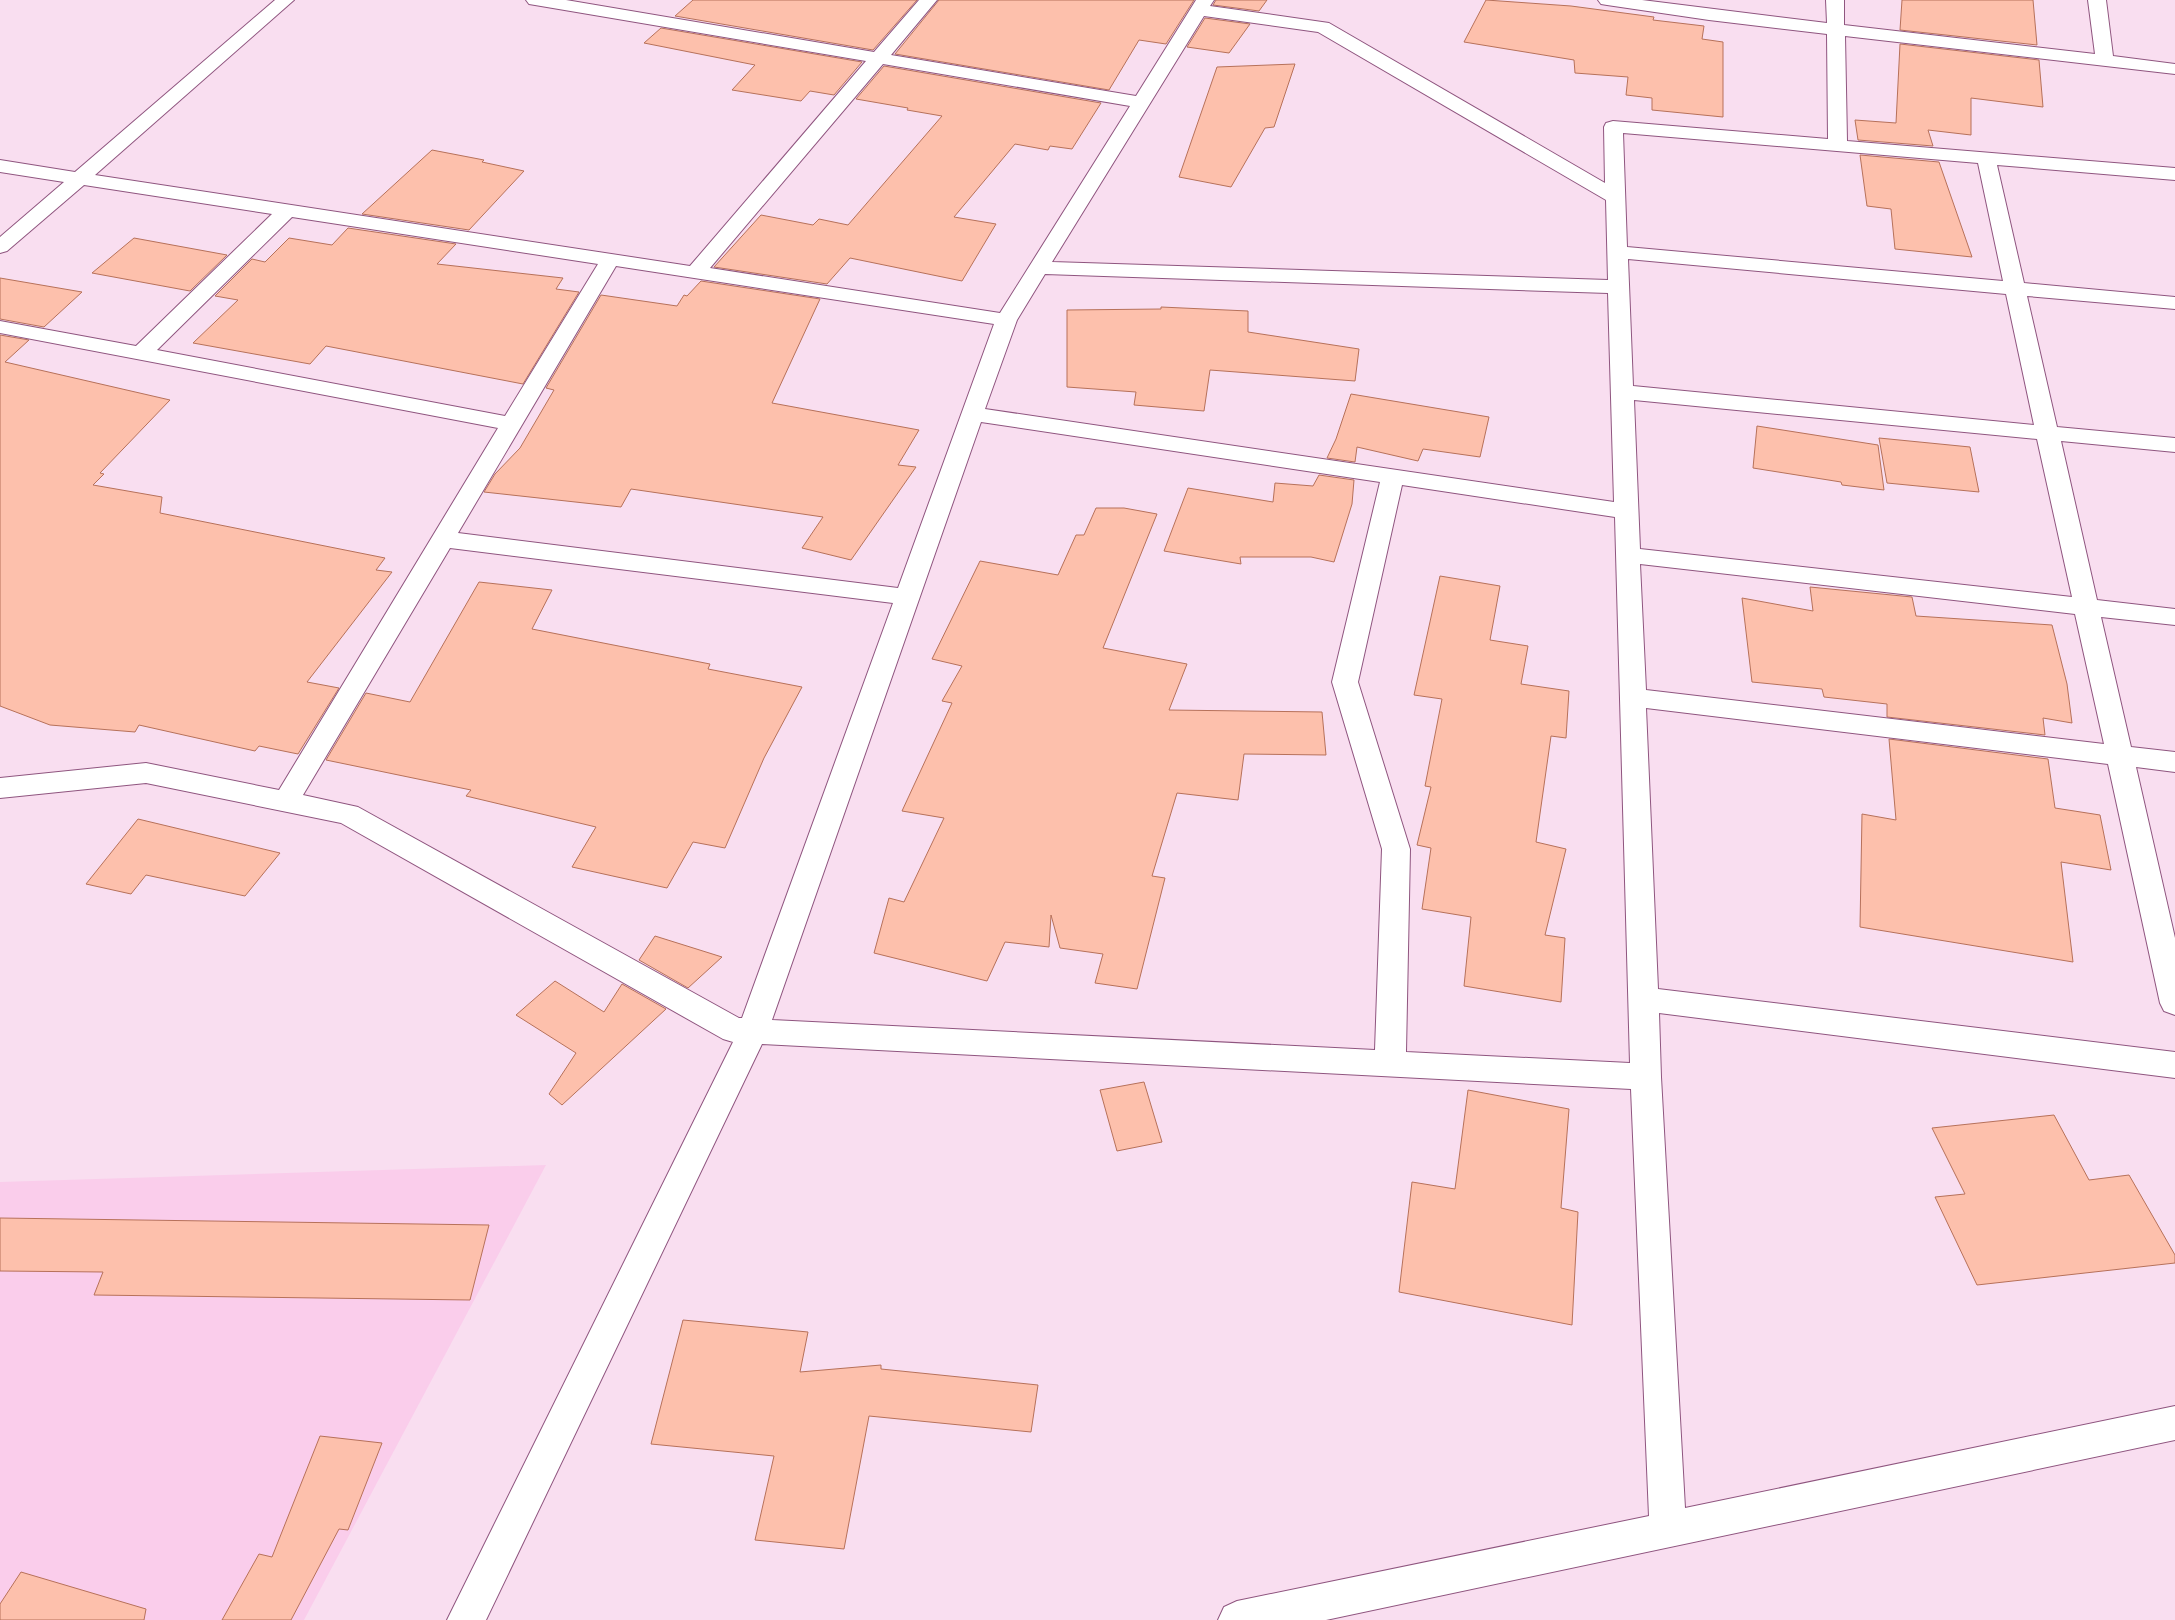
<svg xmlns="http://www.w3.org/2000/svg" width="2175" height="1620" font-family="Barlow,sans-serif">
<rect width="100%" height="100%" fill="#f9def0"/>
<path fill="#facdeb" d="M546 1165 304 1620H0V1182Z"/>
<path fill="#fdc0ac" stroke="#b7715a" d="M693 0H917L873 50 675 16Z
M939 0H1194L1166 44 1139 40 1109 90 895 54Z
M1216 0H1267L1259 11 1213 5Z
M1486 0 1571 6 1654 17 1653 20 1704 26 1702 39 1723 42V117L1652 110V98L1626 95 1628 77 1575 73 1574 60 1464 42Z
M1902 0H2033L2037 45 1900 30Z
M1205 18 1250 24 1229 53 1187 47Z
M661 28 862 62 834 95 810 91 801 101 732 90 755 65 644 43Z
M1900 44 2039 60 2043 107 1971 98V135L1928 130 1933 146 1858 140 1855 120 1896 123Z
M1295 64 1274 127 1265 128 1231 187 1179 177 1217 67Z
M884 66 1101 103 1072 149 1050 146 1048 150 1015 144 954 217 996 224 962 281 850 258 827 284 714 267 761 215 813 225 819 219 848 225 942 116 907 110 908 108 856 99Z
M432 150 484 160 482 162 524 171 469 230 362 214Z
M1860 155 1939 162 1972 257 1895 249 1891 209 1867 206Z
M348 228 456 244 437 264 563 278 556 289 579 292 523 384 326 346 310 364 193 343 238 300 215 296 252 259 265 262 289 238 332 245Z
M134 238 227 255 190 291 92 273Z
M0 278 82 292 44 327 0 319Z
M701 281 820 299 772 403 919 430 898 465 916 467 851 560 802 548 823 517 631 489 621 507 484 492 495 474 520 448 554 390 546 388 601 295 677 306 684 295 687 296Z
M1161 307 1248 311V332L1359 349 1355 381 1210 370 1204 411 1134 405 1136 392 1067 387V310L1161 309Z
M0 335 29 340 5 362 170 400 100 473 104 474 93 485 162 497 160 513 385 558 376 570 392 572 307 682 339 688 298 754 259 746 255 751 139 725 135 732 50 725 0 706Z
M1351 394 1489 417 1480 457 1423 449 1418 461 1357 447 1355 462 1327 458 1336 439Z
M1757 426 1878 445 1884 490 1842 485 1841 482 1753 468Z
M1879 438 1970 447 1979 492 1887 483Z
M1319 475 1354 480 1352 504 1334 562 1311 557H1240L1241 564 1164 551 1188 488 1273 502 1275 483 1313 486Z
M1096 508H1124L1157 514 1103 648 1187 664 1169 710 1322 712 1326 755 1244 754 1238 800 1177 793 1152 876 1165 878 1137 989 1095 983 1103 954 1060 948 1051 915 1049 947 1005 942 987 981 874 953 889 898 904 902 944 818 902 811 952 703 942 701 962 666 932 659 980 561 1058 575 1076 535H1084Z
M1440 576 1500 586 1490 640 1528 646 1521 684 1569 691 1566 738 1551 736 1536 842 1566 849 1545 935 1565 938 1561 1002 1464 986 1471 917 1422 909 1431 848 1417 845 1431 787 1425 786 1442 699 1414 695Z
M479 582 552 590 532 629 710 664 708 669 802 687 764 758 725 848 693 842 667 888 572 867 596 827 466 796 471 790 326 760 366 693 410 702Z
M1810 587 1912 597 1916 616 2052 625 2067 684 2072 723 2043 718 2045 735 1887 717V704L1824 697 1822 689 1752 682 1742 598 1813 611Z
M1889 739 2048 759 2055 808 2100 815 2111 870 2061 862 2073 962 1860 927 1862 814 1896 820Z
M138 819 280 853 245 896 146 875 131 894 86 884Z
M655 936 722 957 688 988 639 960Z
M555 981 604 1012 622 984 666 1009 562 1105 549 1094 576 1053 516 1015Z
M1144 1082 1162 1142 1117 1151 1100 1090Z
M1468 1090 1569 1109 1561 1208 1578 1212 1572 1325 1399 1292 1412 1182 1455 1189Z
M2054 1115 2089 1180 2129 1175 2175 1255V1263L1977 1285 1935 1197 1965 1194 1932 1128Z
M0 1218 489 1225 470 1300 94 1295 103 1272 0 1271Z
M683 1320 808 1332 800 1372 881 1365V1369L1038 1385 1031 1432 869 1416 844 1549 755 1540 774 1456 651 1444Z
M320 1436 382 1443 348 1530 339 1529 291 1620H222L259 1554 272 1557Z
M21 1572 146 1609 144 1620H0V1604Z"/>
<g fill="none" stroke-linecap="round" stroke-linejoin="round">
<defs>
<path id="minor" d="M275 0H294L95 175 690 266 866 61 535 5 529 4 526 0H566L874 52 919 0H937L891 55 1136 96 1196 0H1214L1210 6 1329 23 1605 183 1604 127 1606 123 1613 121 1828 139 1827 34 1709 20 1607 5 1601 4 1598 0H1642L1827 23 1826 0H1844V25L2095 54 2088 0H2106L2113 56 2175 64V74L1845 36 1847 141 2175 168V180L1997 165 2024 283 2175 297V309L2027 296 2057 427 2175 438V452L2061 441 2097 600 2175 609V625L2101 617 2131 747 2175 752V772L2136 767 2175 938V1015L2164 1011 2160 1003 2108 764 1646 708 1658 989 2175 1052V1078L1659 1013 1661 1077 1685 1508 2175 1406V1440L1326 1620H1218L1224 1607 1237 1601 1649 1516 1631 1089 762 1044 486 1620H447L733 1042 723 1039 341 823 146 783 0 798V778L146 763 279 790 498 428 0 333V321L136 346 272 214 84 185 7 251 0 253V237L64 182 0 172V160L75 172ZM1204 16 1318 32 1606 200 1608 280 1052 262ZM883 64 1130 106 1000 313 710 268ZM1623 133 1978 163 2003 281 1627 247ZM292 217 598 264 505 416 157 350ZM1628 259 2006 294 2034 425 1633 386ZM616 266 994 324 898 588 458 533ZM1045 274 1608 293 1614 502 985 409 1017 320ZM1634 400 2037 439 2072 597 1640 549ZM981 422 1380 482 1332 682 1382 849 1375 1050 772 1020ZM1402 485 1615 517 1630 1063 1406 1052 1410 849 1358 682ZM450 548 893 603 742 1018H739L358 807 303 795ZM1640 564 2075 614 2104 744 1646 690Z"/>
</defs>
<use href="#minor" stroke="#8f557f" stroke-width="2"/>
<use href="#minor" fill="#fff" fill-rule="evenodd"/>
</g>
</svg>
